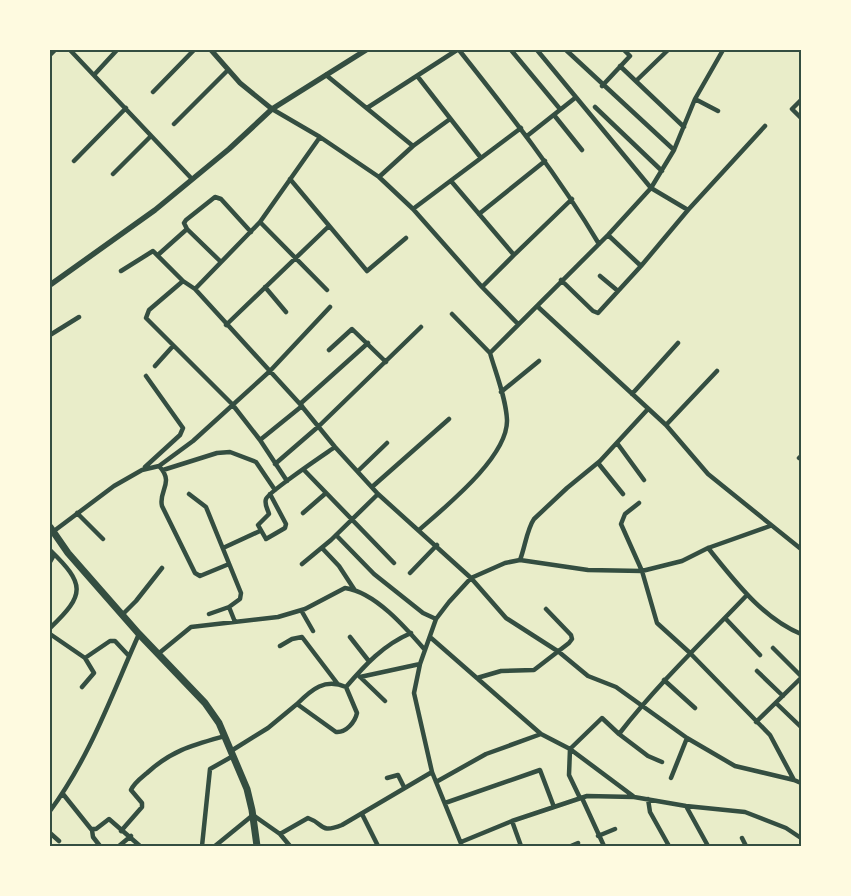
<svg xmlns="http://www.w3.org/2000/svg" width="851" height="896" font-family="'Exo 2',sans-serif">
<rect width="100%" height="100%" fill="#e9edc9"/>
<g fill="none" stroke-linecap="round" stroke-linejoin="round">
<path stroke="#344e41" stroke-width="4.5" d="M70 50 192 179
M459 50C509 113 558 175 599 244
M511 50 560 109
M537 50 651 188 688 210
M566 50 674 150
M50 55 55 50
M620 66 684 127
M94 75 117 50
M326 75 413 146 379 177
M418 77 481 158
M637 80 668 50
M602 86 630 56 624 50
M153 92 194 50
M695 99 718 111
M801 100 792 109 801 118
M595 107 662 171
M367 108 457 50
M272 109 320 137 379 177 413 209 482 287 518 324
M554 115 582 150
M174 124 228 70
M527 136 575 98
M320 137 260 222 195 289 300 404 335 447 378 494 471 578 506 618 559 652 588 676 616 687 687 738 735 766 794 780
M413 146 450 119
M74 161 126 108
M113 174 151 136
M290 179 367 271 406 238
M451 181 514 255 482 287
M413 209 521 128
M479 214 545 161
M260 222 327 290
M608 235 641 266 688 210 765 126
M159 254 187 229
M514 255 572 199
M221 262 187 229 184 223 186 220 215 197 221 199 251 232
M121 271 153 251 183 281
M600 276 618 291
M561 280 593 311 598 313 641 266
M265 287 286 312
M195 289 183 281 149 310 146 318 232 404 260 440 287 481
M537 306 666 425 708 474 801 549
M452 314 490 353
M226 325 329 226
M50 335 79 317
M329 350 352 329 386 362
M155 366 173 346
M501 392 539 361
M632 394 678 343
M300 404 368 343
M666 425 717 371
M260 440 302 406
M617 443 644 480
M799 458 801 456
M598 463 623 494
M275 464 319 426 421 327
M159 466C175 483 158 491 162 506L195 573 200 576 229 564
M145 467 180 435 183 428 146 376
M163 470 217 453 230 452 256 462 275 490
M304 470 394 563
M358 471 387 443
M372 487 449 419
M189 494 206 507 241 593 240 599 229 607 235 622
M270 494 286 524 285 528 266 539 258 525 269 514C268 510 264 504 266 499 268 492 325 454 335 447
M639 503 625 514 621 524 642 571 657 623 689 652 770 735 794 780 801 783
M77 513 103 539
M303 513 326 493
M419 530C445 507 508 457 507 420 506 398 496 374 490 353L608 235 651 188 674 150 695 99 723 50
M50 534 114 486 142 470 159 466 193 441 270 371 330 307
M336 535 374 574 423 613 436 619
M223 548 260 531
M322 548 339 566 354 589
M708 548C734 580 762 618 801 634
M50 550C85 584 86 594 50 628
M520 560C525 547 527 529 534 519L567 488 600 461 648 409
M50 562 54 555
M302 564 331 540 378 494
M410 573 437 545
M301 610 313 631
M209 614 229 607
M122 615 136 601 162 568
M725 618 760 655
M50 634 85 658 110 641H115L129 656
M350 637 368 660
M430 637 541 734 570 749 633 796
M280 646 292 639 302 637 337 683
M773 648 801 676
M158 654 191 627 278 617 305 609 345 588C375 592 406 628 425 650
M757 671 783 696
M358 675 385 701
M360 677 420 664
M477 678 501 671 534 670 569 643 572 639 571 635 546 609
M664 680 695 708
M82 687 94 673 85 658
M776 703 801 727
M297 704C312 689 325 678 346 687
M756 722 801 678
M619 734 648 756 662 762
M231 751 268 728 297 704 336 732C346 733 355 722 357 713L346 687C365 665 383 645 411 633
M387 778 398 775 404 787
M671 778 687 738
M436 782 486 754 541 734
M63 794 91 829H96L109 819 140 846
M580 798 569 775 570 749 602 718 619 734C658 684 703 641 747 595
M582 798 604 846
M648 799 650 812 669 846
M445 803 540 770 554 807
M686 806 708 846
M50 811C90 757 112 694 139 634
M362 814 378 846
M512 821 521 846
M92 830 93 837 100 846
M121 831 142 807V803L131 790C134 783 141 778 147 773 172 750 193 745 225 736
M50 833 59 841
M280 834 308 818C325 824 319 834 342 825L432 772
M598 836 615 829
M742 838 746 846
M461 842 512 821 587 796 634 797 686 806 745 812 786 828 801 838
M119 846 131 836
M202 846 210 769 233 756
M215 846 253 815 280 834 290 846
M462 846 432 772 414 693 420 664 436 619 449 602 471 578 505 563 520 560 588 570 642 571 682 561 708 548 770 526
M571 846 578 843"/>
<path stroke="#344e41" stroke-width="5" d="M211 50 240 83 272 109"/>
<path stroke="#344e41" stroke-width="5.5" d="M50 285 155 210 229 149 272 109 366 50"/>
<path stroke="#344e41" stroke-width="7" d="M50 527 68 553 139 634 205 703 219 723 247 789 252 810 257 846"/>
</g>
<rect width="851" height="896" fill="none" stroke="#fefae0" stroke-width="102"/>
<rect x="51" y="51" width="749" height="794" fill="none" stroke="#344e41" stroke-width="2"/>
</svg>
